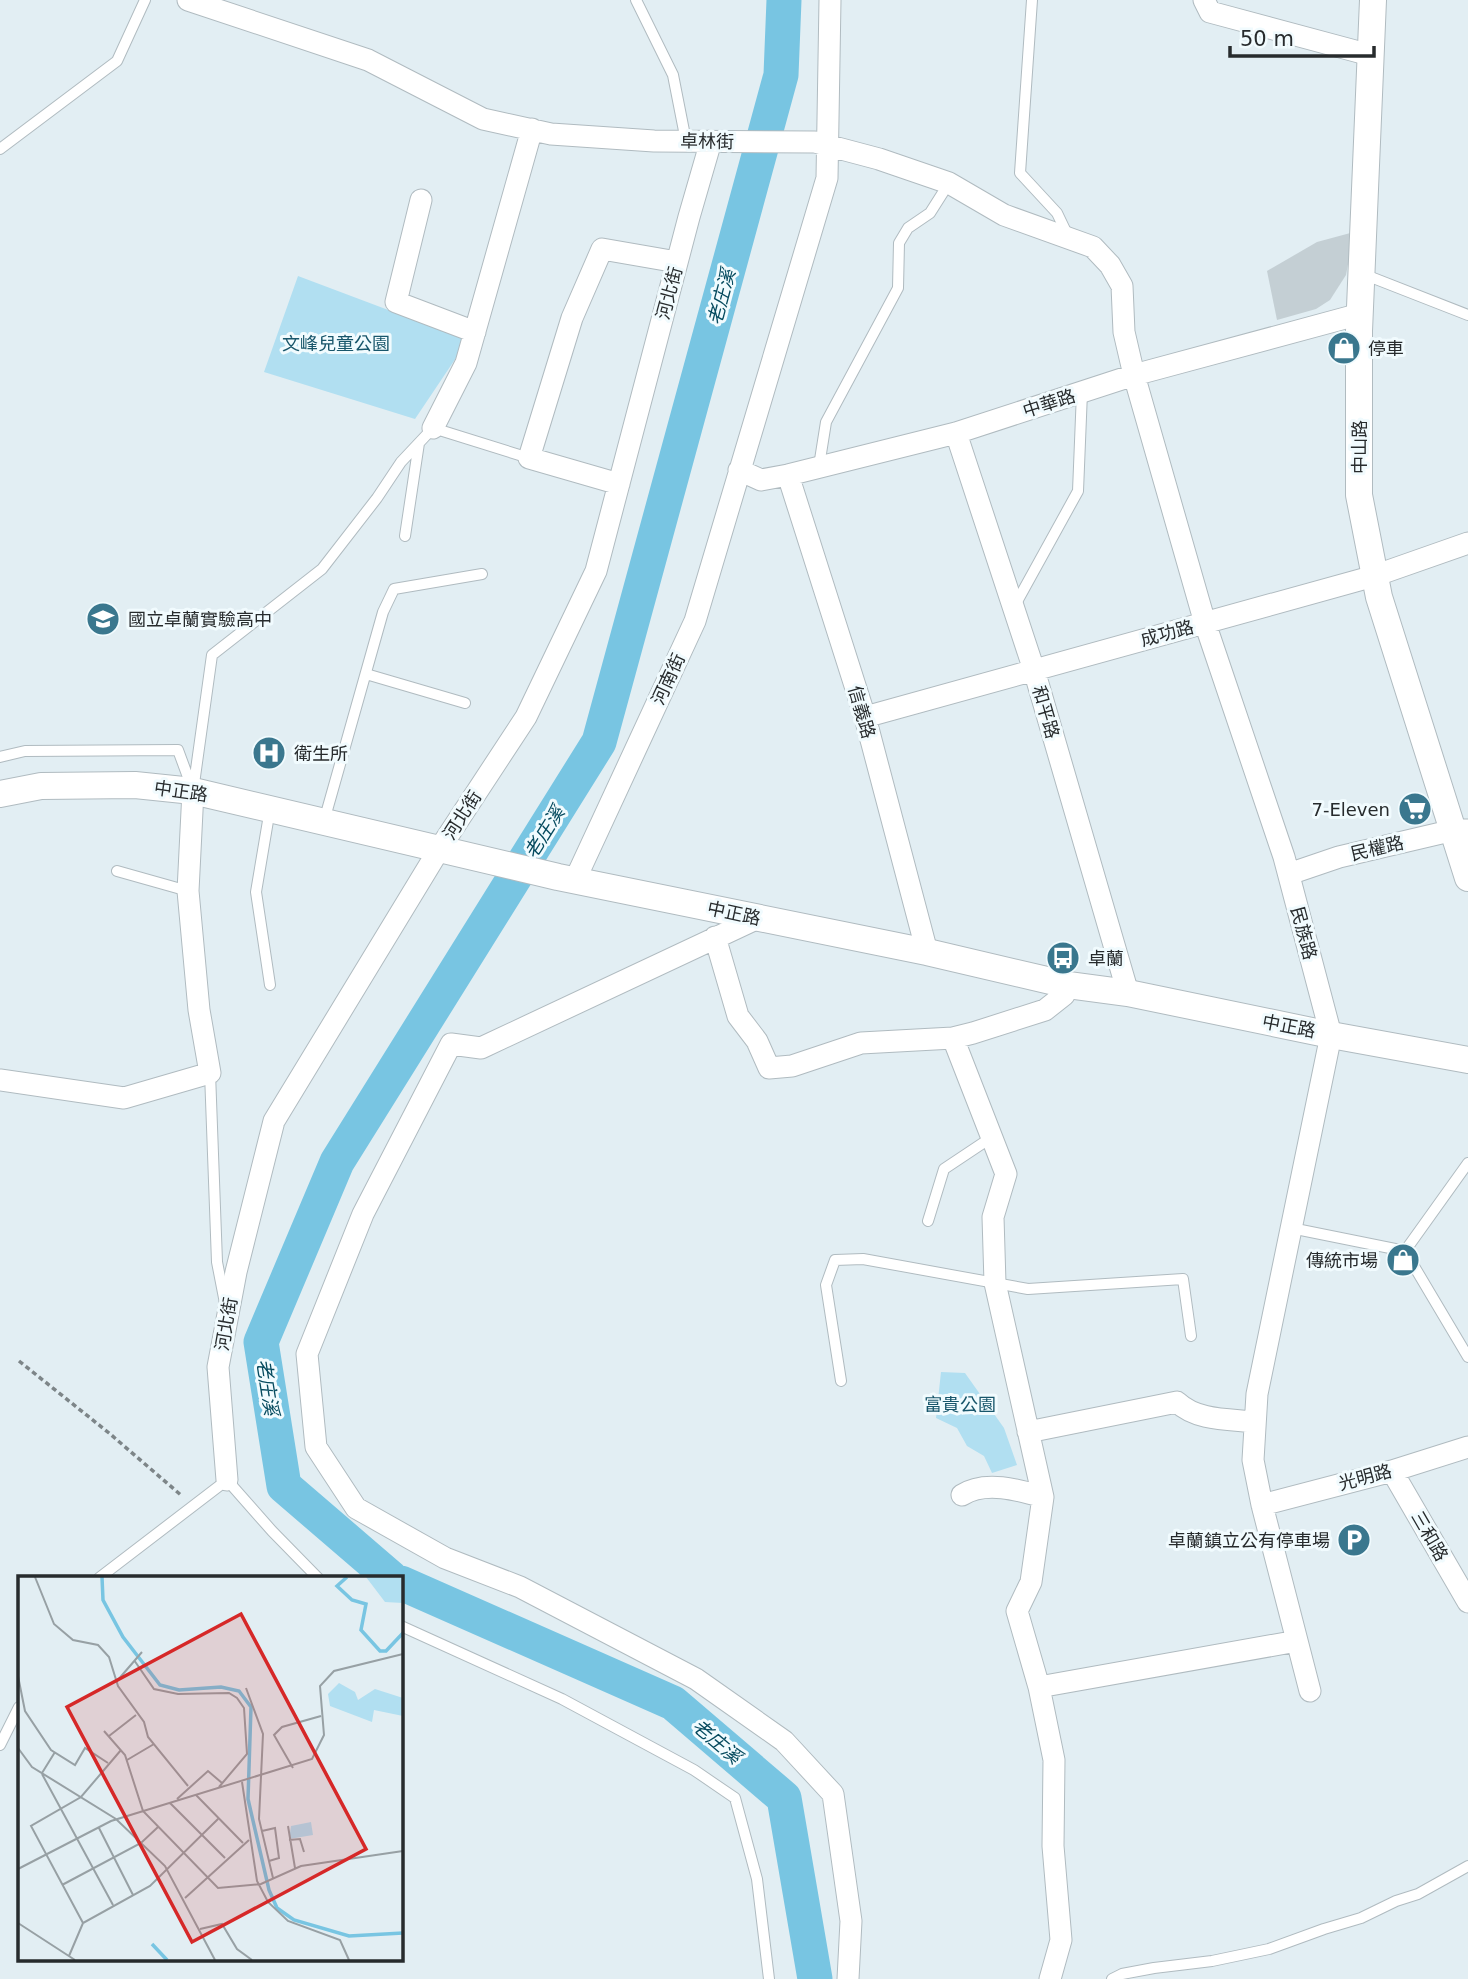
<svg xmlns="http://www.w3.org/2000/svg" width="1468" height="1979" font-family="'DejaVu Sans','Noto Sans TC',sans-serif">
<rect width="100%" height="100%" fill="#e2eef3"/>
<path fill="#b1dff1" d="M298 276 468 340 415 419 264 372Z
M941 1372 965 1373 1004 1428 1017 1465 992 1473 984 1456 967 1446 957 1428 936 1418Z"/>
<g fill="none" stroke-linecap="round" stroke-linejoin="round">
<path stroke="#78c5e2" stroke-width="35" d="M391 1578 284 1486 261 1342 337 1162 599 742 781 75 784 0
M401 1583 673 1703 784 1798 815 1979"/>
</g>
<path fill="#c4cfd4" d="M1354 232 1346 275 1330 300 1316 309 1277 320 1267 271 1317 242Z"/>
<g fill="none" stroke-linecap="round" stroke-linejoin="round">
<defs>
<path id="service" d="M636 0 673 75 686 141
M1032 0 1020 173 1057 213 1069 238
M0 149 117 61 145 0
M1363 274 1468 315
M819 466 826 422 898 288 899 243 908 228 930 213 949 183
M405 536 419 443
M1014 607 1078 491 1082 392
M366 674 465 703
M0 757 25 751 178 750 192 788
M193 791 212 655 322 569 377 498 401 462 433 428 529 458
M324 821 383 612 394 589 482 574
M117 871 188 891
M270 985 256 892 270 809
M210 1073 217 1262 225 1303
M928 1221 944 1169 992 1137
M1291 1228 1405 1251 1468 1357
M1405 1251 1468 1163
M841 1381 826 1285 835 1260 863 1259 1028 1289 1183 1279 1191 1336
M99 1578 227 1480 272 1531 318 1578
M401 1626 562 1699 694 1770 735 1798 757 1879 769 1979
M0 1745 19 1707
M1112 1979 1122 1974 1154 1968 1212 1961 1269 1949 1324 1929 1361 1918 1396 1901 1418 1894 1468 1866"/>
<path id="minor" d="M188 0 368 60 483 119 551 134 654 141 815 142 879 159 949 183 1004 215 1093 247 1110 265 1122 286 1124 332 1134 375 1205 623 1284 857 1331 1035 1257 1394 1253 1460 1262 1505 1310 1691
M1204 0 1210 12 1370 55
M421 200 396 302 475 332
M433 428 466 363 532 129
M956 433 1034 670 1128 993
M739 470 761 480 788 475 956 433 1134 375 1360 314
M788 475 865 717 927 952
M619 484 529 458 572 318 602 249 677 262
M865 717 1374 576 1468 543
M1289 874 1339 857 1454 830H1468
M575 880 695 621 827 178 830 0
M758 918 481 1048 451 1044 363 1214 307 1354 316 1447 356 1508 445 1558 520 1587 696 1679 784 1741 833 1794 851 1921 848 1979
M715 937 738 1016 757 1041 769 1068 792 1066 861 1043 953 1038 973 1033 1045 1010 1064 995 1068 985
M953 1038 1006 1174 993 1217 995 1283 1043 1497 1031 1582 1017 1611 1039 1687 1054 1760 1053 1846 1061 1940 1050 1979
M0 1080 124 1098 210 1073 199 1010 188 891 193 791
M1028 1432 1177 1402C1197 1421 1229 1419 1255 1422
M1392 1471 1468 1602
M227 1480 218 1367 236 1272 274 1121 440 848 526 717 596 571 689 217 711 141
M962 1495C985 1480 1019 1490 1043 1497
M1262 1505 1392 1471 1468 1447
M1039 1687 1297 1641"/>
<path id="tertiary" d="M1373 0 1359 331V495L1379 597 1468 878
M0 794 41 786 135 785 193 791 558 877 927 952 1068 985 1128 993 1331 1035 1468 1060"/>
</defs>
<use href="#service" stroke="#b0bbc0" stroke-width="12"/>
<use href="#minor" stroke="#b0bbc0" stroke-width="23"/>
<use href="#tertiary" stroke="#b0bbc0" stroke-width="28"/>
<path stroke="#7d8588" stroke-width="3.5" stroke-dasharray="5 3.5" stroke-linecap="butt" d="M19 1361 109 1433 182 1496"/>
<use href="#service" stroke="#fff" stroke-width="10"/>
<use href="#minor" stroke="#fff" stroke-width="21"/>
<use href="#tertiary" stroke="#fff" stroke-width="26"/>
</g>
<defs>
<symbol id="shop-disc" viewBox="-11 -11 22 22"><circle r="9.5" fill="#3a778e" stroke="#f1fbfe"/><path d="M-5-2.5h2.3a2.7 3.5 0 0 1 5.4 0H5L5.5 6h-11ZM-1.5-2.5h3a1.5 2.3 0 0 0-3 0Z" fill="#fff"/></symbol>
<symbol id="school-disc" viewBox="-11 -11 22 22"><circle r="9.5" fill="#3a778e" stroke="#f1fbfe"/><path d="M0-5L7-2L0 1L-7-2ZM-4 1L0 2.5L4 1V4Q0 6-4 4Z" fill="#fff"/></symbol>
<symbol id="hospital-disc" viewBox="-11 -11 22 22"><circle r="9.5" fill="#3a778e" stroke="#f1fbfe"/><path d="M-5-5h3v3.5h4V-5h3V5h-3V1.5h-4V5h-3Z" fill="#fff"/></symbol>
<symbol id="supermarket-disc" viewBox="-11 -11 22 22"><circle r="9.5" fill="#3a778e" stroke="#f1fbfe"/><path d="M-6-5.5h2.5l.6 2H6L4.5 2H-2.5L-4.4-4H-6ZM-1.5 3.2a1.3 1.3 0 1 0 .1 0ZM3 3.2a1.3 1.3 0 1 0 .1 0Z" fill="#fff"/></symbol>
<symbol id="bus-disc" viewBox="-11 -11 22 22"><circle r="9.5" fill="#3a778e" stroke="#f1fbfe"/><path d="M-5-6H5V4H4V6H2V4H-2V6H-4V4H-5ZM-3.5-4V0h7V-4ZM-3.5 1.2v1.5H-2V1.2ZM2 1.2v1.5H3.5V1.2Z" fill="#fff"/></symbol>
<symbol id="parking-disc" viewBox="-11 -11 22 22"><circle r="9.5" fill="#3a778e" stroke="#f1fbfe"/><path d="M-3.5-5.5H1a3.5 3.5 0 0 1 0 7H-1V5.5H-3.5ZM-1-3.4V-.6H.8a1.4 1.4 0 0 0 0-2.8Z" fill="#fff"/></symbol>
</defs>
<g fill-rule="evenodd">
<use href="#shop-disc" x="1325" y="329" width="38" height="38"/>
<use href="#school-disc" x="84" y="600" width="38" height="38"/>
<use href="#hospital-disc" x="250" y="734" width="38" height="38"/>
<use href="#supermarket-disc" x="1396" y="790" width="38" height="38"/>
<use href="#bus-disc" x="1044" y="939" width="38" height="38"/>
<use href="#shop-disc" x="1384" y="1241" width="38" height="38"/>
<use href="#parking-disc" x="1335" y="1521" width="38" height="38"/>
</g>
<g text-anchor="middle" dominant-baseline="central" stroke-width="6" stroke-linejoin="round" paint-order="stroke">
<g font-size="18" fill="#272b2d" stroke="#f1fbfe">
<text transform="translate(707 141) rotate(1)">卓林街</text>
<text transform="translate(669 293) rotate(-75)">河北街</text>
<text transform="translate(1049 403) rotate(-18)">中華路</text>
<text transform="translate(1359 447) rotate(-90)">中山路</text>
<text transform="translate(1167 633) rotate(-15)">成功路</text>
<text transform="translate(668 679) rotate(-65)">河南街</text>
<text transform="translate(862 712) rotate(74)">信義路</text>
<text transform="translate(1046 712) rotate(74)">和平路</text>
<text transform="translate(181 791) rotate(8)">中正路</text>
<text transform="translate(462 815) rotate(-57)">河北街</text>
<text transform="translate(1377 848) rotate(-13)">民權路</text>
<text transform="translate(734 913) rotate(12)">中正路</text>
<text transform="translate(1304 933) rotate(75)">民族路</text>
<text transform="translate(1289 1026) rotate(11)">中正路</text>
<text transform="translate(226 1324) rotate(-80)">河北街</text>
<text transform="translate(1365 1477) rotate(-15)">光明路</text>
<text transform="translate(1430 1536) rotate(60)">三和路</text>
</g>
<g font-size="18" fill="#18566b" stroke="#f1fbfe">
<text x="336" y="343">文峰兒童公園</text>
<text x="960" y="1404">富貴公園</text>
</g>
<g font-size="18" fill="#272b2d" stroke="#f1fbfe" text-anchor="start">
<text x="1368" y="348">停車</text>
<text x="128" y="619">國立卓蘭實驗高中</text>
<text x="294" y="753">衛生所</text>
<text x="1390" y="809" text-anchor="end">7-Eleven</text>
<text x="1088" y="958">卓蘭</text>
<text x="1378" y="1260" text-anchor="end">傳統市場</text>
<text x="1330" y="1540" text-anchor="end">卓蘭鎮立公有停車場</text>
</g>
<g font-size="19" font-style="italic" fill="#054a5e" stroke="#f1fbfe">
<text transform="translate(721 297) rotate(-75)">老庄溪</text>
<text transform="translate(544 832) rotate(-58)">老庄溪</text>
<text transform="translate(268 1387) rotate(81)">老庄溪</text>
<text transform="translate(717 1741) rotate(40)">老庄溪</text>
</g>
</g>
<g transform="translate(18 1576)">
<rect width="385" height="385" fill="#e2eef3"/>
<path d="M348 1H385V27L367 26ZM321 107 337 116 340 124 357 113 385 122V140L356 134 354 146 312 130 310 118ZM293 246 295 259 271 263 273 250Z" fill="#b1dff1"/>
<path fill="none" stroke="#78c5e2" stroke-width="3.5" d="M84 1 85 24 105 61 142 109 161 114 203 111 221 115 233 131 230 223 251 314 259 332 276 344 331 360 385 357M329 1 319 10 334 24 348 28 343 54 362 75H368L385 57M134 368 149 384"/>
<path fill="none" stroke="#97a0a4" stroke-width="2" d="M17 1 36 48 55 64 80 69 91 81 100 110 126 146 130 161 170 210M116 84 136 113 160 118 211 117 219 122 226 132 229 178 201 211M0 100 7 135 33 174 57 189 67 172 90 187M99 105 124 76M228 112 245 158 241 243 255 302M86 155 107 179 125 235 200 312 243 308 283 290 385 275M91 160 118 139M0 172 14 191 98 243 147 290 197 384M109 184 136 168M275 192 256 159 264 151 303 140M24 197 37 176M24 198 95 329M224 206 239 305 250 326 270 345 322 364 331 384M178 219 225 267M159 223 190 195 204 207M152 227 207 282M270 250 277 292M81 252 115 319M244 255 257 252 261 282 251 285M271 264 282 263 286 276M0 293 93 245 294 183 306 159 302 110 316 95 385 78M44 309 123 267 140 251M167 322 231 264M0 347 57 384M65 347 13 250 63 221 103 174M182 353 204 348 219 373 234 384M51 380 65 347 132 310 200 243"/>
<path fill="#d62828" fill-opacity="0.15" stroke="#d62828" stroke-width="3.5" d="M223 38 348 273 174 366 49 131Z"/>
<rect width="385" height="385" fill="none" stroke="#272b2d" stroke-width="3.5"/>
</g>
<path d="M1230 46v10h144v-10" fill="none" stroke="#272b2d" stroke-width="3.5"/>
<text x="1240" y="46" font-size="21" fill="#272b2d" stroke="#f1fbfe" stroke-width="5" paint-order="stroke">50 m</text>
</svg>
